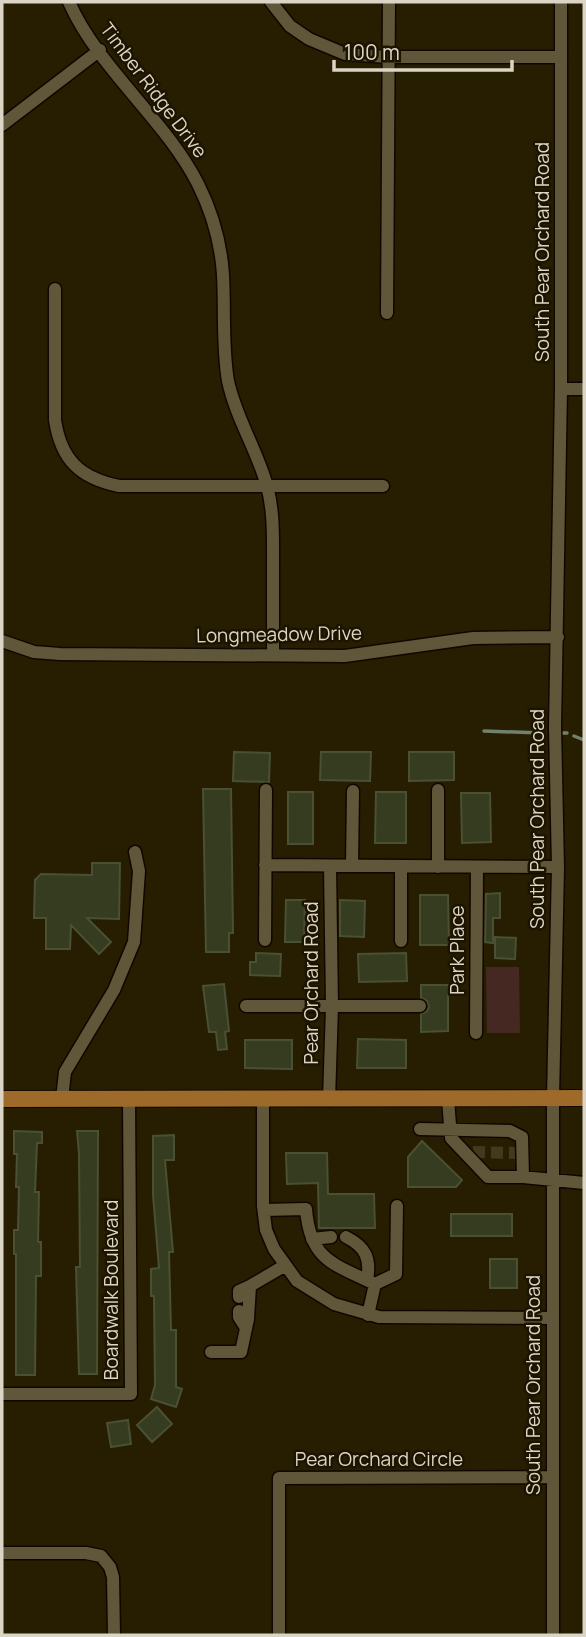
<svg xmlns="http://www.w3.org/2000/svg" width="586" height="1637" font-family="Manrope,sans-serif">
<rect width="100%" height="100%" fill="#271e02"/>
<path fill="#442821" d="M486 967H519L520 1033H487Z"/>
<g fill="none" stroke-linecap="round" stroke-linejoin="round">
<path stroke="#71816b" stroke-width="3.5" d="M484 731 542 733
M562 733H567
M574 736 584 740"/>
</g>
<path fill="#363c20" stroke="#495033" stroke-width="2" d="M234 752 270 753 269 782 233 781Z
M321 752H371L370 781 320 780Z
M409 752H454V780L409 781Z
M203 789H231L233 933H229V952H206Z
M288 792H313V844H288Z
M376 792H406V843H375Z
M461 793H490L491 842 462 843Z
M92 863H120L119 919 87 918 111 942 99 954 71 925 70 949H46V918H34L35 880 41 874 92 875Z
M500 893V918H493V943L485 942 486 894Z
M420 895H448L449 945H420Z
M286 900H305L304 942H285Z
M340 900 365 901 364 937 340 936Z
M495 937 516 938 515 959 495 958Z
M256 953 281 954 280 976 250 975V962H256Z
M406 953 407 981 359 982 358 954Z
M224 984 229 1031 225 1032 227 1049 218 1050 216 1032H209L203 986Z
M421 985H448V1031L421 1032V1014L427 1011 429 1007 427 1001 421 998Z
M358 1039 406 1040V1068H357Z
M245 1040H292V1069L245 1068Z
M14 1131 42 1132V1143H37L35 1192H39L38 1242H41V1276H36L35 1375H16V1254H14V1230H18L19 1187H16L17 1154H14Z
M77 1131H98L97 1374H79L76 1267H80L79 1154Z
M174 1135V1160H165L173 1252H169L171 1330H176V1387L182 1389 176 1407 151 1399 155 1385 154 1296H151V1269L159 1268 153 1195V1136Z
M422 1141 462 1180 456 1187H408V1157Z
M286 1153H327L328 1194H374L375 1228H319L318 1183 287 1184Z
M451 1214H512V1236H451Z
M490 1259H517V1288H490Z
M157 1407 172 1424 152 1442 137 1425Z
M128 1420 131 1444 111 1447 107 1423Z"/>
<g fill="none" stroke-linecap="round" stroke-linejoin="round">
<path stroke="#42391f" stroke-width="12" stroke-dasharray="12 6" stroke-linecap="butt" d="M473 1152 517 1153"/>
<defs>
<path id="minor" d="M69 2C98 68 165 119 198 184 212 212 221 243 223 275 225 310 222 346 228 381 236 418 257 450 267 486 274 511 273 539 273 565 273 595 273 625 273 655
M271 2 290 26 309 39 345 54 388 57H560
M2 125 100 50
M55 289V420C61 460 80 478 119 486H383
M387 313 389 2
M561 389H584
M2 641 34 652 60 654 345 656 473 638 558 637
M265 865 558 867
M352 866 353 791
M438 867V790
M265 940 266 790
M401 941V866
M246 1006H420
M476 1033 477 867
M62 1099 65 1072 114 990 134 942 139 871 135 852
M263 1099V1206L266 1230 274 1249 297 1281 334 1304 379 1317 553 1318
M448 1099 451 1138 488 1177H523L584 1183
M329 1100 332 1006 330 866
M420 1129 510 1131 522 1137 523 1177
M264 1210 306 1209C310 1260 333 1264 375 1284
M346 1237C366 1247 371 1259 367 1280
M312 1239 331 1237
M239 1297V1291L250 1286
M239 1311V1317L246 1328
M368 1315 375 1284 396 1274 397 1206
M211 1352H241L248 1319 250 1286 284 1266
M2 1394H131L129 1099
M2 1553H86L101 1556 110 1567 113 1577 114 1635
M279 1635V1478L552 1477
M553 1635V1098L558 867 555 727 561 389V2"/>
<path id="major" d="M2 1099 584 1098"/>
</defs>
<use href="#minor" stroke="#100700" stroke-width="15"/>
<use href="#major" stroke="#100700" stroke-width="18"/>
<use href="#minor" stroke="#605639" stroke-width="12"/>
<use href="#major" stroke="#9d6a29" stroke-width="16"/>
</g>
<g text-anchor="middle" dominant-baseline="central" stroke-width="5" stroke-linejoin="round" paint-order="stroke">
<g font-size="19" fill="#dbd5c5" stroke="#1d1400">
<text transform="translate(154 90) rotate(53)">Timber Ridge Drive</text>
<text transform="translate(542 252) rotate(-90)">South Pear Orchard Road</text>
<text transform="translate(279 634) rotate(-1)">Longmeadow Drive</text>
<text transform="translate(537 819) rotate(-90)">South Pear Orchard Road</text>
<text transform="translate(457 950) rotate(-90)">Park Place</text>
<text transform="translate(311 983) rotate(-90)">Pear Orchard Road</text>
<text transform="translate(111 1290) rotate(-90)">Boardwalk Boulevard</text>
<text transform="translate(533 1385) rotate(-90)">South Pear Orchard Road</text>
<text x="379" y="1459">Pear Orchard Circle</text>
</g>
</g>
<rect width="586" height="1637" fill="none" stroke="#dbd5c5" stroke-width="7"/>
<path d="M334 60v10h178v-10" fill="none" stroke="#dbd5c5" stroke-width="3.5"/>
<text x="344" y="60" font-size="21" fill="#dbd5c5" stroke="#1d1400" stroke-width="5" paint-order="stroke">100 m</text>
</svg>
